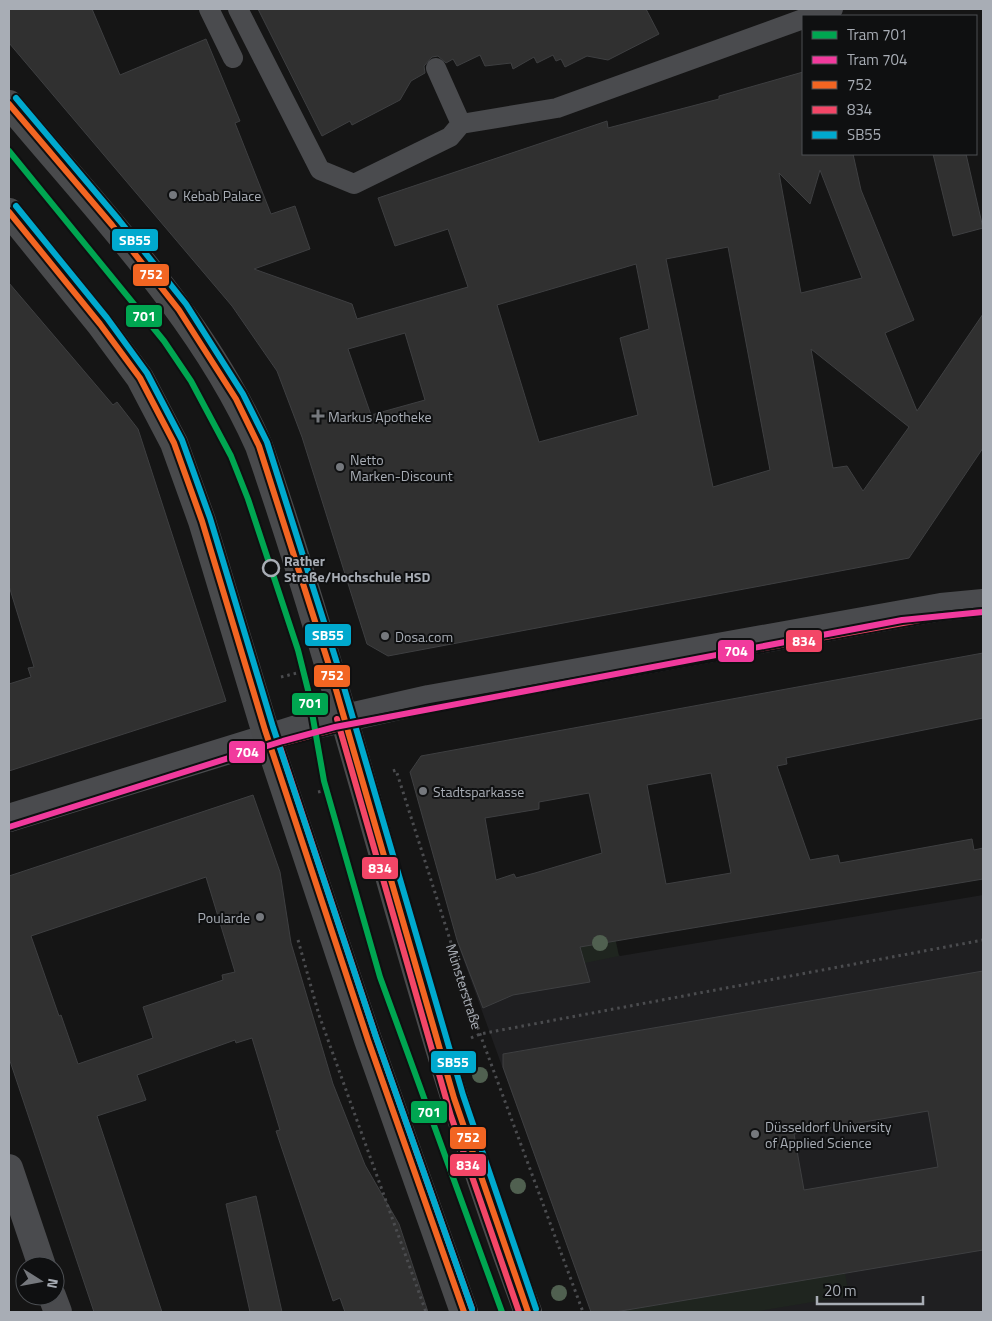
<svg xmlns="http://www.w3.org/2000/svg" width="992" height="1321" font-family="'Titillium Web',sans-serif">
<rect width="100%" height="100%" fill="#151515"/>
<path fill="#1f1f21" d="M983 895V1312H591L457 942 569 909 620 956Z"/>
<path fill="#1f251f" d="M569 909H609L619 956 585 963Z
M845 1273 849 1296 753 1312H614Z"/>
<path fill="#303030" stroke="#3e3f41" fill-rule="evenodd" d="M9 9H92L120 75 206 39 240 121 235 123 271 214 295 206 310 249 254 269 352 304 357 319 468 287 448 229 395 246 378 198 607 121 608 128 719 99V96L803 72V154H853L861 190 914 320 885 333 917 411 983 314V448L909 558 388 656 367 644 302 437 277 371 232 306 9 43ZM820 170 862 278 801 293 779 173 810 204ZM728 247 770 470 713 487 666 259ZM636 264 649 329 620 338 638 415 539 442 497 305ZM405 333 425 400 371 415 348 349ZM811 349 909 427 863 491 847 466 833 468Z
M258 9H646L659 34 608 60 587 56 565 67 561 59 556 61 553 55 537 63 534 57 513 69 511 63 485 66 480 55 457 66 453 59 446 63 438 56 432 57 424 66 425 73 411 81 400 100 352 125 350 121 322 136Z
M933 154H966L983 228 953 236Z
M9 283 113 405 117 402 138 429 226 701 9 771V684L31 677 28 668 34 667 9 586Z
M983 653V718L786 758 787 764 777 766 810 860 838 855 840 863 972 839 974 850 983 848V879L580 947 590 982 513 995 483 1008 457 940 410 772 421 756ZM711 773 731 873 666 884 647 785ZM589 793 602 853 535 873 516 878 514 874 496 880 485 818 539 809V802Z
M253 795 280 872 291 943 333 1084 365 1165 399 1224 428 1312H345L340 1298 333 1301 276 1131 280 1130 252 1038 236 1043 235 1040 137 1075 146 1100 97 1116 162 1312H94L9 1058V876ZM206 877 235 972 222 975 223 980 143 1007 153 1038 78 1064 61 1015 59 1016 31 936Z
M983 971V1250L615 1312H591L503 1067V1054ZM928 1111 938 1167 804 1190 794 1134Z
M256 1196 282 1312H250L226 1204Z"/>
<g fill="none" stroke-linecap="round" stroke-linejoin="round">
<g stroke="#4b4c4f" stroke-width="3" stroke-dasharray="2.5 4" stroke-linecap="butt">
<path d="M281 677 297 673"/>
<path id="s1" d="M393 771 396 770 480 1034 583 1312"/>
<path d="M318 792 331 789"/>
<path d="M298 940 319 1015 426 1312"/>
<path d="M471 1038 480 1034 983 940"/>
</g>
<path stroke="#4a4b4e" stroke-width="20" d="M209 9 233 58
M238 9 320 170 354 184 450 137 461 124 557 108 803 19
M812 16 833 9
M436 68 461 124"/>
<path stroke="#4a4b4e" stroke-width="28" d="M9 1168 42 1266
M52 1296 58 1312"/>
<path stroke="#4a4b4e" stroke-width="28" d="M9 818 297 729 429 699 941 607 983 603"/>
<path stroke="#494a4c" stroke-width="28" d="M9 104C98 211 203 318 259 446 358 732 420 1029 528 1312
M9 212 100 324 140 378 174 443 202 521 265 730 368 1040 464 1312"/>
<defs>
<path id="bus-1" d="M9 104 112 225 179 310 236 399 259 446 328 662 454 1098 528 1312
M9 212 100 324 140 378 174 443 202 521 265 730 368 1040 464 1312"/>
<path id="bus-2" d="M337 719 451 1116 519 1312
M472 1309 376 1037 279 744 347 726 431 708 942 616 983 612"/>
<path id="bus-3" d="M16 98 119 220 186 304 243 394 267 442 336 660 463 1095 536 1309
M16 206 107 318 147 373 182 440 210 518 273 727 376 1037 472 1309"/>
</defs>
<use href="#bus-1" stroke="#0f1011" stroke-width="10"/>
<use href="#bus-2" stroke="#0f1011" stroke-width="10"/>
<use href="#bus-3" stroke="#0f1011" stroke-width="10"/>
<use href="#bus-1" stroke="#f26522" stroke-width="6"/>
<use href="#bus-2" stroke="#f34667" stroke-width="6"/>
<use href="#bus-3" stroke="#00a9ce" stroke-width="6"/>
<defs>
<path id="tram-1" d="M9 151 164 341 191 381 231 456 248 499 298 650 308 690 324 781 380 977 502 1312"/>
<path id="tram-2" d="M9 827 283 741 335 727 902 620 983 612"/>
</defs>
<use href="#tram-1" stroke="#0f1011" stroke-width="10"/>
<use href="#tram-2" stroke="#0f1011" stroke-width="10"/>
<use href="#tram-1" stroke="#00a651" stroke-width="6"/>
<use href="#tram-2" stroke="#f13a9d" stroke-width="6"/>
</g>
<g fill="#506050">
<circle cx="600" cy="943" r="8"/>
<circle cx="480" cy="1075" r="8"/>
<circle cx="518" cy="1186" r="8"/>
<circle cx="559" cy="1293" r="8"/>
</g>
<g fill="#75787d" stroke="#0f1011" stroke-width="2">
<circle cx="173" cy="195" r="5"/>
<path d="M315.5 408.5h5v5h5v5h-5v5h-5v-5h-5v-5h5z"/>
<circle cx="340" cy="467" r="5"/>
<circle cx="385" cy="636" r="5"/>
<circle cx="423" cy="791" r="5"/>
<circle cx="260" cy="917" r="5"/>
<circle cx="755" cy="1134" r="5"/>
</g>
<circle fill="#0f1011" stroke="#a8adb5" stroke-width="2.5" cx="271" cy="568" r="8"/>
<g text-anchor="middle" dominant-baseline="central" stroke-width="4" stroke-linejoin="round" paint-order="stroke">
<g font-size="14" fill="#a8adb5" stroke="#0f1011" text-anchor="start">
<text x="183" y="195">Kebab Palace</text>
<text x="328" y="416">Markus Apotheke</text>
<text x="350" y="459">Netto<tspan x="350" dy="16">Marken-Discount</tspan></text>
<text x="395" y="636">Dosa.com</text>
<text x="433" y="791">Stadtsparkasse</text>
<text x="250" y="917" text-anchor="end">Poularde</text>
<text x="765" y="1126">Düsseldorf University<tspan x="765" dy="16">of Applied Science</tspan></text>
</g>
<g font-size="14" font-weight="bold" fill="#a8adb5" stroke="#0f1011" text-anchor="start">
<text x="284" y="560">Rather<tspan x="284" dy="16">Straße/Hochschule HSD</tspan></text>
</g>
<g font-size="14" fill="#a8adb5" stroke="#0f1011">
<text stroke="none"><textPath href="#s1" startOffset="230">Münsterstraße</textPath></text>
</g>
</g>
<g stroke="#0f1011" stroke-width="2">
<rect x="111" y="228" width="48" height="24" rx="5" fill="#00a9ce"/>
<rect x="132" y="263" width="38" height="24" rx="5" fill="#f26522"/>
<rect x="125" y="304" width="38" height="24" rx="5" fill="#00a651"/>
<rect x="304" y="623" width="48" height="24" rx="5" fill="#00a9ce"/>
<rect x="785" y="629" width="38" height="24" rx="5" fill="#f34667"/>
<rect x="717" y="639" width="38" height="24" rx="5" fill="#f13a9d"/>
<rect x="313" y="664" width="38" height="24" rx="5" fill="#f26522"/>
<rect x="291" y="692" width="38" height="24" rx="5" fill="#00a651"/>
<rect x="228" y="740" width="38" height="24" rx="5" fill="#f13a9d"/>
<rect x="361" y="856" width="38" height="24" rx="5" fill="#f34667"/>
<rect x="430" y="1050" width="47" height="24" rx="5" fill="#00a9ce"/>
<rect x="410" y="1100" width="38" height="24" rx="5" fill="#00a651"/>
<rect x="449" y="1126" width="38" height="24" rx="5" fill="#f26522"/>
<rect x="449" y="1153" width="38" height="24" rx="5" fill="#f34667"/>
</g>
<g font-size="14" text-anchor="middle" font-weight="bold" fill="#fff">
<text x="135" y="245">SB55</text>
<text x="151" y="279">752</text>
<text x="144" y="321">701</text>
<text x="328" y="640">SB55</text>
<text x="804" y="646">834</text>
<text x="736" y="656">704</text>
<text x="332" y="680">752</text>
<text x="310" y="708">701</text>
<text x="247" y="757">704</text>
<text x="380" y="873">834</text>
<text x="453" y="1067">SB55</text>
<text x="429" y="1117">701</text>
<text x="468" y="1142">752</text>
<text x="468" y="1170">834</text>
</g>
<rect width="992" height="1321" fill="none" stroke="#a8adb5" stroke-width="20"/>
<rect x="802" y="15" width="175" height="140" fill="#0f1011" stroke="#4c4f53"/>
<rect x="812" y="31" width="25" height="8" fill="#00a651" stroke="#4c4f53"/>
<text x="847" y="40" font-size="15" fill="#a8adb5">Tram 701</text>
<rect x="812" y="56" width="25" height="8" fill="#f13a9d" stroke="#4c4f53"/>
<text x="847" y="65" font-size="15" fill="#a8adb5">Tram 704</text>
<rect x="812" y="81" width="25" height="8" fill="#f26522" stroke="#4c4f53"/>
<text x="847" y="90" font-size="15" fill="#a8adb5">752</text>
<rect x="812" y="106" width="25" height="8" fill="#f34667" stroke="#4c4f53"/>
<text x="847" y="115" font-size="15" fill="#a8adb5">834</text>
<rect x="812" y="131" width="25" height="8" fill="#00a9ce" stroke="#4c4f53"/>
<text x="847" y="140" font-size="15" fill="#a8adb5">SB55</text>
<g transform="translate(40 1281) rotate(101)"><circle r="24" fill="#0f1011" stroke="#4c4f53"/>
<path d="M0-4L9 19L0 12L-9 19Z" fill="#75787d"/>
<text y="-8" font-size="14" font-weight="bold" text-anchor="middle" fill="#a8adb5">N</text>
</g>
<path d="M817 1296v8h106v-8" fill="none" stroke="#a8adb5" stroke-width="2.5"/>
<text x="824" y="1296" font-size="15" fill="#a8adb5" stroke="#0f1011" stroke-width="4" paint-order="stroke">20 m</text>
</svg>
